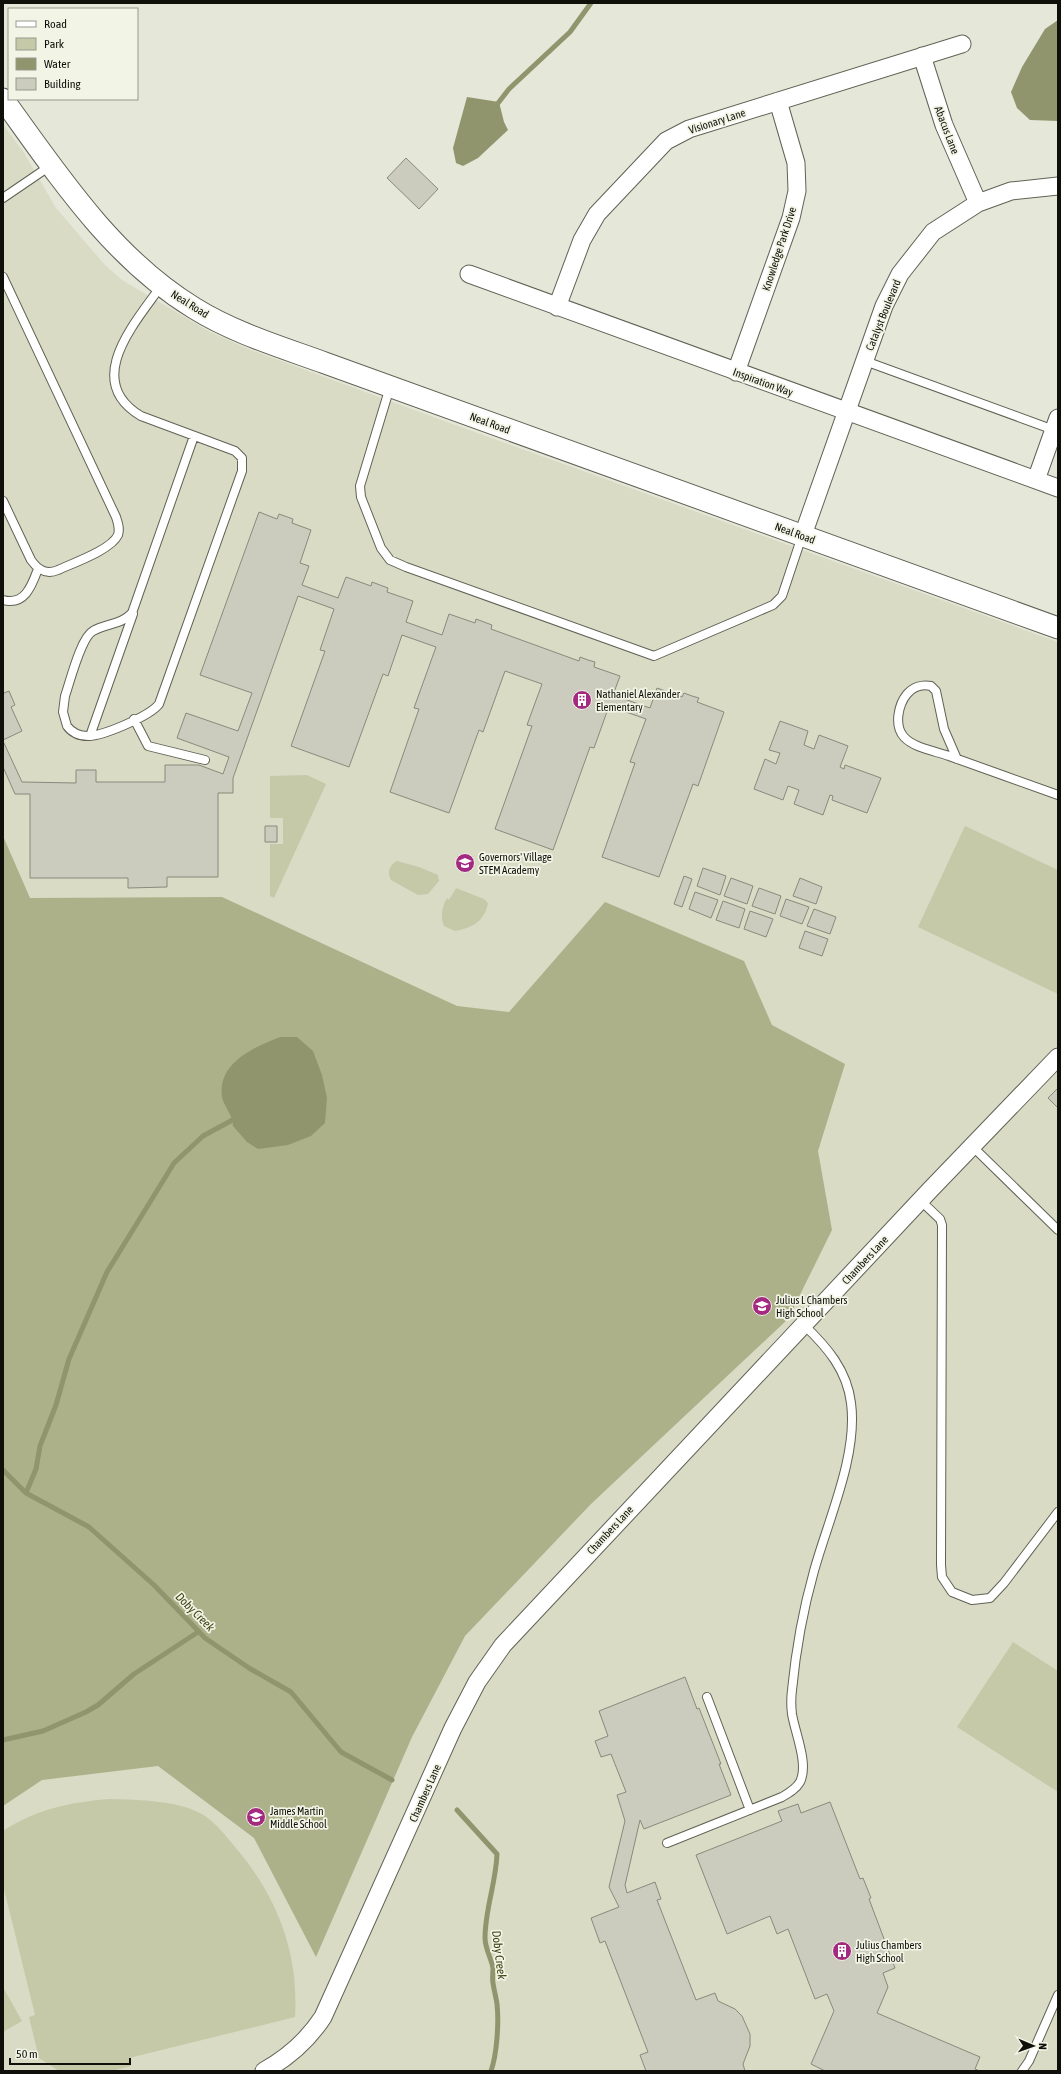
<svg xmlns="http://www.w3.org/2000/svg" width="1061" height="2074" font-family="'Asap Condensed',sans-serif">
<rect width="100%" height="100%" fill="#e5e7d8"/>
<path fill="#d9dbc5" d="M3 124 24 153 56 208 105 265 122 280 210 332 246 348 447 422 1058 642V2071H3Z"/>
<path fill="#c5c9a8" d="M307 775 326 784 274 898 270 896V844H283V818H270V776Z
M965 826 1058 870V994L918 927Z
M397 861 419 867 438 875 439 881 428 894 418 895 391 880C387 873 389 865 397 861Z
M456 888 484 899 488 903C485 921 472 928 455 931L444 926C440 917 442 907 447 898L449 900Z
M1013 1642 1058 1671V1792L957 1727Z
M110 1799C138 1800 181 1800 205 1816 217 1824 226 1836 235 1847 277 1896 299 1952 295 2017L129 2058 131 2066 112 2071H59L39 2058 29 2017 35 2015 3 1885V1831C36 1809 71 1802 110 1799Z
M3 1987 22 2021 3 2032Z"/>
<path fill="#adb189" d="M3 836 30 898 222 897 457 1006 509 1012 605 902 744 961 772 1025 845 1064 818 1151 832 1230 788 1319 591 1504 465 1636 412 1737 316 1957 254 1838 158 1766 42 1780 3 1806Z"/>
<path fill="#91956d" d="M1058 20V121L1030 120 1017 108 1011 92 1022 67 1045 29Z
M467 97 499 102 504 122 508 130 478 158 463 166 456 163 453 148Z
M280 1037H297L313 1051 322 1075 327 1098 325 1123 311 1136 288 1145 258 1149 247 1142 233 1126C233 1115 224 1107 222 1097 217 1063 254 1047 280 1037Z"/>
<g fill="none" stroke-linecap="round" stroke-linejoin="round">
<path stroke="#91956d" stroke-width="5" d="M495 107 509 89 570 32 591 3
M3 1470 26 1493 89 1527 154 1585 205 1638 249 1668 291 1692 341 1752 392 1780
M26 1493 36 1469 40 1446 56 1405 69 1359 107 1272 174 1163 203 1136 238 1117
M3 1740 43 1731 86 1712 98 1705 134 1674 198 1632
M457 1810 497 1854C496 1883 485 1909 485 1938 485 1948 491 1958 493 1968 493 1973 492 1978 493 1983 494 1990 496 1997 497 2004 499 2022 497 2054 491 2071"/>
</g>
<path fill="#cbccbe" stroke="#888a7c" d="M406 158 438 189 419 209 387 178Z
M259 512 277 519 279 514 293 519 292 523 311 530 300 563 309 566 302 585 338 598 346 577 371 586 372 582 388 588 387 592 413 601 406 622 442 635 449 614 475 623 476 619 492 625 491 629 579 661 580 657 588 660 595 662 594 667 620 676 613 695 650 708 657 688 682 697 684 693 692 696 699 698 697 702 724 712 698 786 693 784 659 877 602 857 635 763 630 762 646 719 609 706 594 748 590 747 553 850 495 829 532 726 527 725 542 684 505 671 483 732 479 730 449 813 390 792 419 709 414 708 436 647 402 635 388 676 383 674 349 767 291 746 325 651 320 650 334 609 298 596 233 778V793H218V877H167V887L128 888V878H30V794H15L3 767V741L22 782 76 783V770H96V782H165V765H199L223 774 229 757 177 738 186 713 238 731 252 693 200 675Z
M3 690 4 693 9 691 15 705 11 707 22 731 3 740Z
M780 721 808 731 804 745 814 749 819 735 848 746 840 767 844 769 845 765 881 778 867 813 832 800 833 796 830 795 823 815 794 804 799 790 788 786 783 800 754 789 765 759 776 764 780 753 769 750Z
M265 826H277V842H265Z
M703 868 726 876 720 895 697 886Z
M684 876 692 879 682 907 674 904Z
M731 878 753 886 747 904 724 896Z
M800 878 822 887 816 904 793 896Z
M759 888 781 896 775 914 752 906Z
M695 892 718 900 711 918 689 909Z
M786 899 809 907 802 924 780 916Z
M723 901 745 909 739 928 716 920Z
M814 909 836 917 830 934 807 926Z
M750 911 773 919 766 937 744 929Z
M805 931 828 939 822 956 799 948Z
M1058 1088V1108L1048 1098Z
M685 1677 697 1709 699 1708 721 1764H719L731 1795 644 1829 640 1820 625 1885 627 1893 655 1882 661 1899 657 1900 696 2000 715 1993 718 2001 735 2009 742 2016 750 2034V2046L743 2064 745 2071H646L640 2055 648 2052 605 1941 600 1943 591 1918 619 1907 609 1887 625 1821 617 1795 626 1792 611 1754 601 1757 595 1741 608 1736 599 1711Z
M830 1802 860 1879 863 1878 871 1898 869 1899 895 1968 883 1973 888 1987 877 2013 980 2057 975 2069 980 2071H825L811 2064 834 2011 827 1994 815 1999 788 1929 777 1934 770 1916 727 1934 696 1855 782 1821 778 1811 798 1804 801 1813Z"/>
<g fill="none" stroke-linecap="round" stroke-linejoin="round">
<defs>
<path id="service" d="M3 198 50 166
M3 277 116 517C118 523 120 529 118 535 111 550 73 563 58 570 46 575 38 570 31 560L3 501
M161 286C135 323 82 381 141 416L235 451 242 458V471L159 704C150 716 103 736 88 736 79 736 72 733 67 726L63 712 65 696C70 682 81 637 93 631 107 623 121 625 132 613L194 436
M865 361 1054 430
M390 387 360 486 361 497 381 548 390 560 406 567 654 656 773 605 782 596 802 536
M3 600C25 606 32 585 38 569
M134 719 148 746 205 760
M90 736 133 614
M957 759 944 729 936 691 931 686C922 684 913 687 907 694 898 705 894 726 904 737 914 748 935 751 949 756 985 769 1022 782 1058 795
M972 1146 1058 1230
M920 1200 940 1219 942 1225 941 1565 942 1577 952 1592 972 1600 990 1598 1004 1583 1058 1512
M707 1697 750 1810
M667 1843 782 1797C789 1793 796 1789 800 1782 809 1764 795 1733 792 1714 791 1706 791 1698 792 1690 796 1649 803 1610 814 1571 828 1520 858 1456 851 1403 847 1370 827 1347 804 1325
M1022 2071 1029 2061 1058 1995"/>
<path id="minor" d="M922 56 944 125 978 203
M469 274 1058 488
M557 307 582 240 597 214 666 141 689 129 962 44
M736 372 791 218 797 191 796 163 778 101
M1036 480 1058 418
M803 535 884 306 900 274 933 232 978 203 1011 191 1058 186
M264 2071C289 2057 308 2040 323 2017L453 1728 477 1682 503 1645 930 1190 1058 1057"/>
<path id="tertiary" d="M3 99C58 175 112 258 194 308 234 333 281 347 325 363L1058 628"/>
</defs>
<use href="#service" stroke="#606255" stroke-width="10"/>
<use href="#minor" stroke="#606255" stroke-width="19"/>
<use href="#tertiary" stroke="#606255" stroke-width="23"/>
<use href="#service" stroke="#fff" stroke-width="8"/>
<use href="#minor" stroke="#fff" stroke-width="17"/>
<use href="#tertiary" stroke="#fff" stroke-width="21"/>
</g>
<defs>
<symbol id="building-disc" viewBox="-11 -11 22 22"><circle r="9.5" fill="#a32a81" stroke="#f2f4e5"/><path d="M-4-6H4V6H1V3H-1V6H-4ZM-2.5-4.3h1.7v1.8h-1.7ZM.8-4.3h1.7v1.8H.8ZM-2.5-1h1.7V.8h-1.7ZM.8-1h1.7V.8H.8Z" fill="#fff"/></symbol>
<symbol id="school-disc" viewBox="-11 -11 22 22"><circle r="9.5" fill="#a32a81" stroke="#f2f4e5"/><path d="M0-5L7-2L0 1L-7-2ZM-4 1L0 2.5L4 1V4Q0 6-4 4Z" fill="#fff"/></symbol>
</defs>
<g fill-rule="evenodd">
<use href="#building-disc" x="571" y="689" width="22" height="22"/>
<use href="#school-disc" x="454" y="852" width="22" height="22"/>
<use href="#school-disc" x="751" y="1295" width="22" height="22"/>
<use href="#school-disc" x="245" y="1806" width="22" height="22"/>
<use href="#building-disc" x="831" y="1940" width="22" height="22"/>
</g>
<g text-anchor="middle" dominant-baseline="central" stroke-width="3.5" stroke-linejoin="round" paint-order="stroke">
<g font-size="11" fill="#10100b" stroke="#f2f4e5">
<text transform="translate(717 121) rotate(-18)">Visionary Lane</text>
<text transform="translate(947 130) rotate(69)">Abacus Lane</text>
<text transform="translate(779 249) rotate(-72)">Knowledge Park Drive</text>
<text transform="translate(190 304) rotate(32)">Neal Road</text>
<text transform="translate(883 315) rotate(-68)">Catalyst Boulevard</text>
<text transform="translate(763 382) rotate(20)">Inspiration Way</text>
<text transform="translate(490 423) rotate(20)">Neal Road</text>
<text transform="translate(795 533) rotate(20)">Neal Road</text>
<text transform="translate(865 1260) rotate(-47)">Chambers Lane</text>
<text transform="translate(610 1530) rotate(-47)">Chambers Lane</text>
<text transform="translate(425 1793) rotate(-66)">Chambers Lane</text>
</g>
<g font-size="11" fill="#10100b" stroke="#f2f4e5" text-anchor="start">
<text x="596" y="694">Nathaniel Alexander<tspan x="596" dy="13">Elementary</tspan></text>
<text x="479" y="857">Governors' Village<tspan x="479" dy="13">STEM Academy</tspan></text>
<text x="776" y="1300">Julius L Chambers<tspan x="776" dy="13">High School</tspan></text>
<text x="270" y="1811">James Martin<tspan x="270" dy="13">Middle School</tspan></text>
<text x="856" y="1945">Julius Chambers<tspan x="856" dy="13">High School</tspan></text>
</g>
<g font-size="12" font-style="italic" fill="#3e4010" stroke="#f2f4e5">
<text transform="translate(195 1612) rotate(45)">Doby Creek</text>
<text transform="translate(499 1955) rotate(83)">Doby Creek</text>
</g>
</g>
<rect width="1061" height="2074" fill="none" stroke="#10100b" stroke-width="8"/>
<rect x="8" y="8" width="130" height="92" fill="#f2f4e5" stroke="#98998e"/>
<rect x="16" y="21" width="20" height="6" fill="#ffffff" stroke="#98998e"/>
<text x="44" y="28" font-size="12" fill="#10100b">Road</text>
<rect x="16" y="38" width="20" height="12" fill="#c5c9a8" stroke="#98998e"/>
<text x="44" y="48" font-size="12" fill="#10100b">Park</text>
<rect x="16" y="58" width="20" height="12" fill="#91956d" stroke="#98998e"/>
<text x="44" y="68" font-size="12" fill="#10100b">Water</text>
<rect x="16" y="78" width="20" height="12" fill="#cbccbe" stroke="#98998e"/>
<text x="44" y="88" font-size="12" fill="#10100b">Building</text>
<g transform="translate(1033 2046) rotate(92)" stroke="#f2f4e5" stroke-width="3" paint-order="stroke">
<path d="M0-3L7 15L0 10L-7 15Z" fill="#10100b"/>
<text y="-6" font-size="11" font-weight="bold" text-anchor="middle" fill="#10100b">N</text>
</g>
<path d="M10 2058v6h120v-6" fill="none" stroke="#10100b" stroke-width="2"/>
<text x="16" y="2058" font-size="12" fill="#10100b" stroke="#f2f4e5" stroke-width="3" paint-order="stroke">50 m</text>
</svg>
